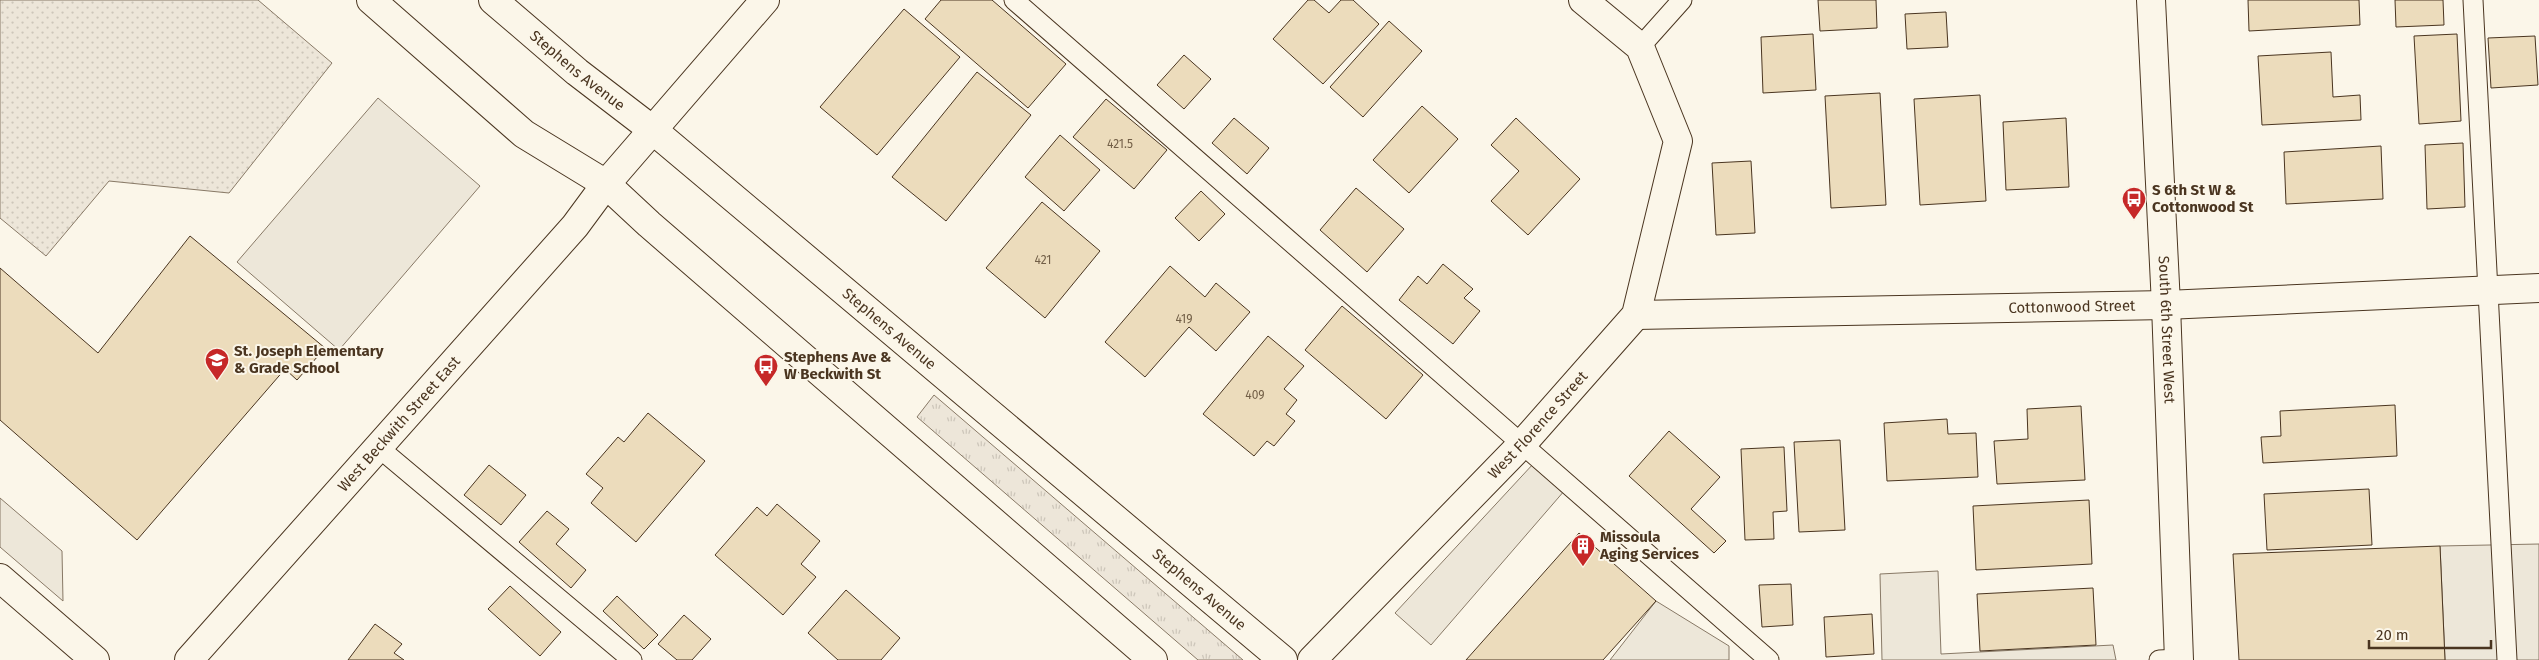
<svg xmlns="http://www.w3.org/2000/svg" width="2539" height="660" font-family="'Fira Sans',sans-serif">
<defs>
<pattern id="grass-tufts" width="24" height="20" patternUnits="userSpaceOnUse" patternTransform="scale(1.25)"><rect width="24" height="20" fill="#ede6d9"/><path d="M3 7l-1-3M5 7V3M7 7l1-3M15 17l-1-3M17 17v-4M19 17l1-3" fill="none" stroke="#cdc6ba"/></pattern>
<pattern id="park-dots" width="8" height="8" patternUnits="userSpaceOnUse" patternTransform="scale(1.25)"><rect width="8" height="8" fill="#ede6d9"/><path d="M2 2h.1M6 6h.1" fill="none" stroke="#cdc6ba" stroke-width="1.8" stroke-linecap="round"/></pattern>
</defs>
<rect width="100%" height="100%" fill="#fbf6e9"/>
<path fill="url(#grass-tufts)" stroke="#887966" d="M934 395 1243 660H1198L917 417Z"/>
<path fill="url(#park-dots)" stroke="#887966" d="M0 0H258L332 63 229 193 109 181 46 256 0 218Z"/>
<path fill="#ede7d9" stroke="#887966" d="M378 98 480 186 339 350 237 262Z
M1534 463 1565 490 1431 645 1395 613Z
M0 498 62 551 63 601 0 547Z
M2539 544V660H2445L2440 546Z
M1938 571 1941 654 2113 645 2116 660H1882L1880 574Z
M1656 601 1729 646V660H1610Z"/>
<path fill="#ecdcbc" stroke="#4a3520" d="M941 0H992L1066 64 1028 108 925 19Z
M1308 0H1314L1329 13 1341 0H1353L1379 24 1323 84 1273 39Z
M1818 0H1876L1877 28 1820 31Z
M2248 0H2359L2360 25 2249 31Z
M2395 0H2443L2444 25 2396 27Z
M904 9 960 57 877 155 820 107Z
M1946 12 1948 47 1907 49 1905 14Z
M1389 21 1422 51 1363 117 1330 87Z
M1813 34 1816 90 1763 93 1761 37Z
M2457 34 2461 121 2419 124 2414 36Z
M2535 36 2538 85 2491 88 2488 38Z
M2331 52 2333 97 2360 95 2361 120 2262 125 2258 56Z
M1184 55 1211 79 1184 109 1157 85Z
M977 72 1031 115 946 221 892 177Z
M1880 93 1886 205 1831 208 1825 96Z
M1980 95 1986 201 1920 205 1914 99Z
M1106 99 1167 150 1134 189 1073 137Z
M1422 106 1458 139 1409 193 1373 160Z
M1234 118 1269 148 1247 174 1212 143Z
M1516 118 1580 179 1528 235 1491 201 1519 171 1491 145Z
M2066 118 2069 187 2006 190 2003 122Z
M1060 135 1100 170 1064 211 1025 177Z
M2463 143 2465 207 2427 209 2425 145Z
M2381 146 2383 199 2286 204 2284 152Z
M1751 161 1755 233 1716 235 1712 163Z
M1356 188 1404 229 1367 272 1320 230Z
M1201 191 1225 214 1199 241 1175 218Z
M1042 202 1100 251 1045 318 986 268Z
M190 236 325 348 297 380 285 369 137 540 0 420V268L98 353Z
M1443 264 1473 289 1464 298 1480 311 1453 344 1399 300 1418 276 1427 284Z
M1170 266 1205 297 1216 283 1250 312 1216 351 1189 327 1145 377 1105 342Z
M1342 306 1423 375 1386 419 1305 350Z
M1268 336 1304 366 1284 389 1297 400 1286 414 1295 421 1274 446 1267 441 1254 456 1203 414Z
M2395 405 2397 456 2263 463 2261 437 2281 436 2280 411Z
M2081 406 2085 480 1997 484 1994 441 2028 439 2027 409Z
M648 413 705 461 636 542 591 503 603 488 586 474 618 437 624 442Z
M1947 419 1948 434 1976 433 1978 477 1887 481 1884 423Z
M1669 431 1720 477 1691 509 1726 541 1714 553 1629 476Z
M1840 440 1845 530 1799 532 1794 442Z
M1784 447 1787 511 1773 512 1774 539 1745 540 1741 449Z
M489 465 526 495 501 525 464 495Z
M2369 489 2372 545 2267 550 2264 494Z
M2089 500 2092 564 1976 570 1973 506Z
M777 504 820 541 801 564 816 577 783 615 715 555 757 507 767 516Z
M547 511 569 529 556 544 586 570 571 588 519 542Z
M1579 533 1656 601 1603 660H1466Z
M2440 546 2445 660H2239L2233 554Z
M1791 584 1793 625 1762 627 1759 585Z
M510 586 561 632 540 656 488 609Z
M2093 588 2096 645 1980 651 1977 594Z
M846 590 900 638 881 660H838L808 633Z
M617 596 658 635 644 649 603 611Z
M1872 614 1874 654 1826 657 1824 617Z
M684 615 711 639 692 660H677L658 644Z
M375 624 402 644 394 653 404 660H348Z"/>
<g fill="none" stroke-linecap="round" stroke-linejoin="round">
<defs>
<path id="service" d="M1014 0 1769 660
M2473 0 2507 660
M1640 47 1682 0
M378 447 632 660
M2159 660 2179 659"/>
<g id="minor">
<path id="s1" d="M1636 315 2166 305 2539 288"/>
<path d="M0 578 95 660"/>
<path id="s2" d="M1312 660 1523 443 1636 315 1678 141 1640 47 1583 0"/>
</g>
<g id="tertiary">
<path id="s3" d="M2151 0 2166 305 2179 660"/>
<path id="s4" d="M189 660 575 226 606 184 765 0"/>
</g>
<g id="primary">
<path d="M371 0 524 134 606 184 649 224 1153 660"/>
<path id="s5" d="M493 0 577 72 654 131 1283 660"/>
</g>
</defs>
<use href="#service" stroke="#4a3520" stroke-width="21"/>
<use href="#minor" stroke="#4a3520" stroke-width="30"/>
<use href="#tertiary" stroke="#4a3520" stroke-width="30"/>
<use href="#primary" stroke="#4a3520" stroke-width="30"/>
<use href="#service" stroke="#fbf6e9" stroke-width="19"/>
<use href="#minor" stroke="#fbf6e9" stroke-width="28"/>
<use href="#tertiary" stroke="#fbf6e9" stroke-width="28"/>
<use href="#primary" stroke="#fbf6e9" stroke-width="28"/>
</g>
<defs>
<symbol id="bus-pin" viewBox="-11 -11 22 30"><path d="M0 17L-7.5 6A9.5 9.5 0 1 1 7.5 6Z" fill="#c62828" stroke="#fbf6e9"/><path d="M-5-6H5V4H4V6H2V4H-2V6H-4V4H-5ZM-3.5-4V0h7V-4ZM-3.5 1.2v1.5H-2V1.2ZM2 1.2v1.5H3.5V1.2Z" fill="#fff"/></symbol>
<symbol id="school-pin" viewBox="-11 -11 22 30"><path d="M0 17L-7.5 6A9.5 9.5 0 1 1 7.5 6Z" fill="#c62828" stroke="#fbf6e9"/><path d="M0-5L7-2L0 1L-7-2ZM-4 1L0 2.5L4 1V4Q0 6-4 4Z" fill="#fff"/></symbol>
<symbol id="building-pin" viewBox="-11 -11 22 30"><path d="M0 17L-7.5 6A9.5 9.5 0 1 1 7.5 6Z" fill="#c62828" stroke="#fbf6e9"/><path d="M-4-6H4V6H1V3H-1V6H-4ZM-2.5-4.3h1.7v1.8h-1.7ZM.8-4.3h1.7v1.8H.8ZM-2.5-1h1.7V.8h-1.7ZM.8-1h1.7V.8H.8Z" fill="#fff"/></symbol>
</defs>
<g fill-rule="evenodd">
<use href="#bus-pin" x="2120" y="185" width="28" height="38"/>
<use href="#school-pin" x="203" y="346" width="28" height="38"/>
<use href="#bus-pin" x="752" y="352" width="28" height="38"/>
<use href="#building-pin" x="1569" y="532" width="28" height="38"/>
</g>
<g text-anchor="middle" dominant-baseline="central" stroke-width="4" stroke-linejoin="round" paint-order="stroke">
<g font-size="12" fill="#725f47">
<text x="1120" y="144">421.5</text>
<text x="1043" y="260">421</text>
<text x="1184" y="319">419</text>
<text x="1255" y="395">409</text>
</g>
<g font-size="15" fill="#4a3520" stroke="#fbf6e9">
<text stroke="none"><textPath href="#s5" startOffset="110">Stephens Avenue</textPath></text>
<text stroke="none"><textPath href="#s1" startOffset="436">Cottonwood Street</textPath></text>
<text stroke="none"><textPath href="#s5" startOffset="515">Stephens Avenue</textPath></text>
<text stroke="none"><textPath href="#s3" startOffset="330">South 6th Street West</textPath></text>
<text stroke="none"><textPath href="#s4" startOffset="316">West Beckwith Street East</textPath></text>
<text stroke="none"><textPath href="#s2" startOffset="326">West Florence Street</textPath></text>
<text stroke="none"><textPath href="#s5" startOffset="920">Stephens Avenue</textPath></text>
</g>
<g font-size="15" font-weight="bold" fill="#4a3520" stroke="#fbf6e9" text-anchor="start">
<text x="2152" y="190">S 6th St W &amp;<tspan x="2152" dy="17">Cottonwood St</tspan></text>
<text x="234" y="351">St. Joseph Elementary<tspan x="234" dy="17">&amp; Grade School</tspan></text>
<text x="784" y="357">Stephens Ave &amp;<tspan x="784" dy="17">W Beckwith St</tspan></text>
<text x="1600" y="537">Missoula<tspan x="1600" dy="17">Aging Services</tspan></text>
</g>
</g>
<path d="M2369 640v8h122v-8" fill="none" stroke="#4a3520" stroke-width="2.5"/>
<text x="2376" y="640" font-size="15" fill="#4a3520" stroke="#fbf6e9" stroke-width="4" paint-order="stroke">20 m</text>
</svg>
